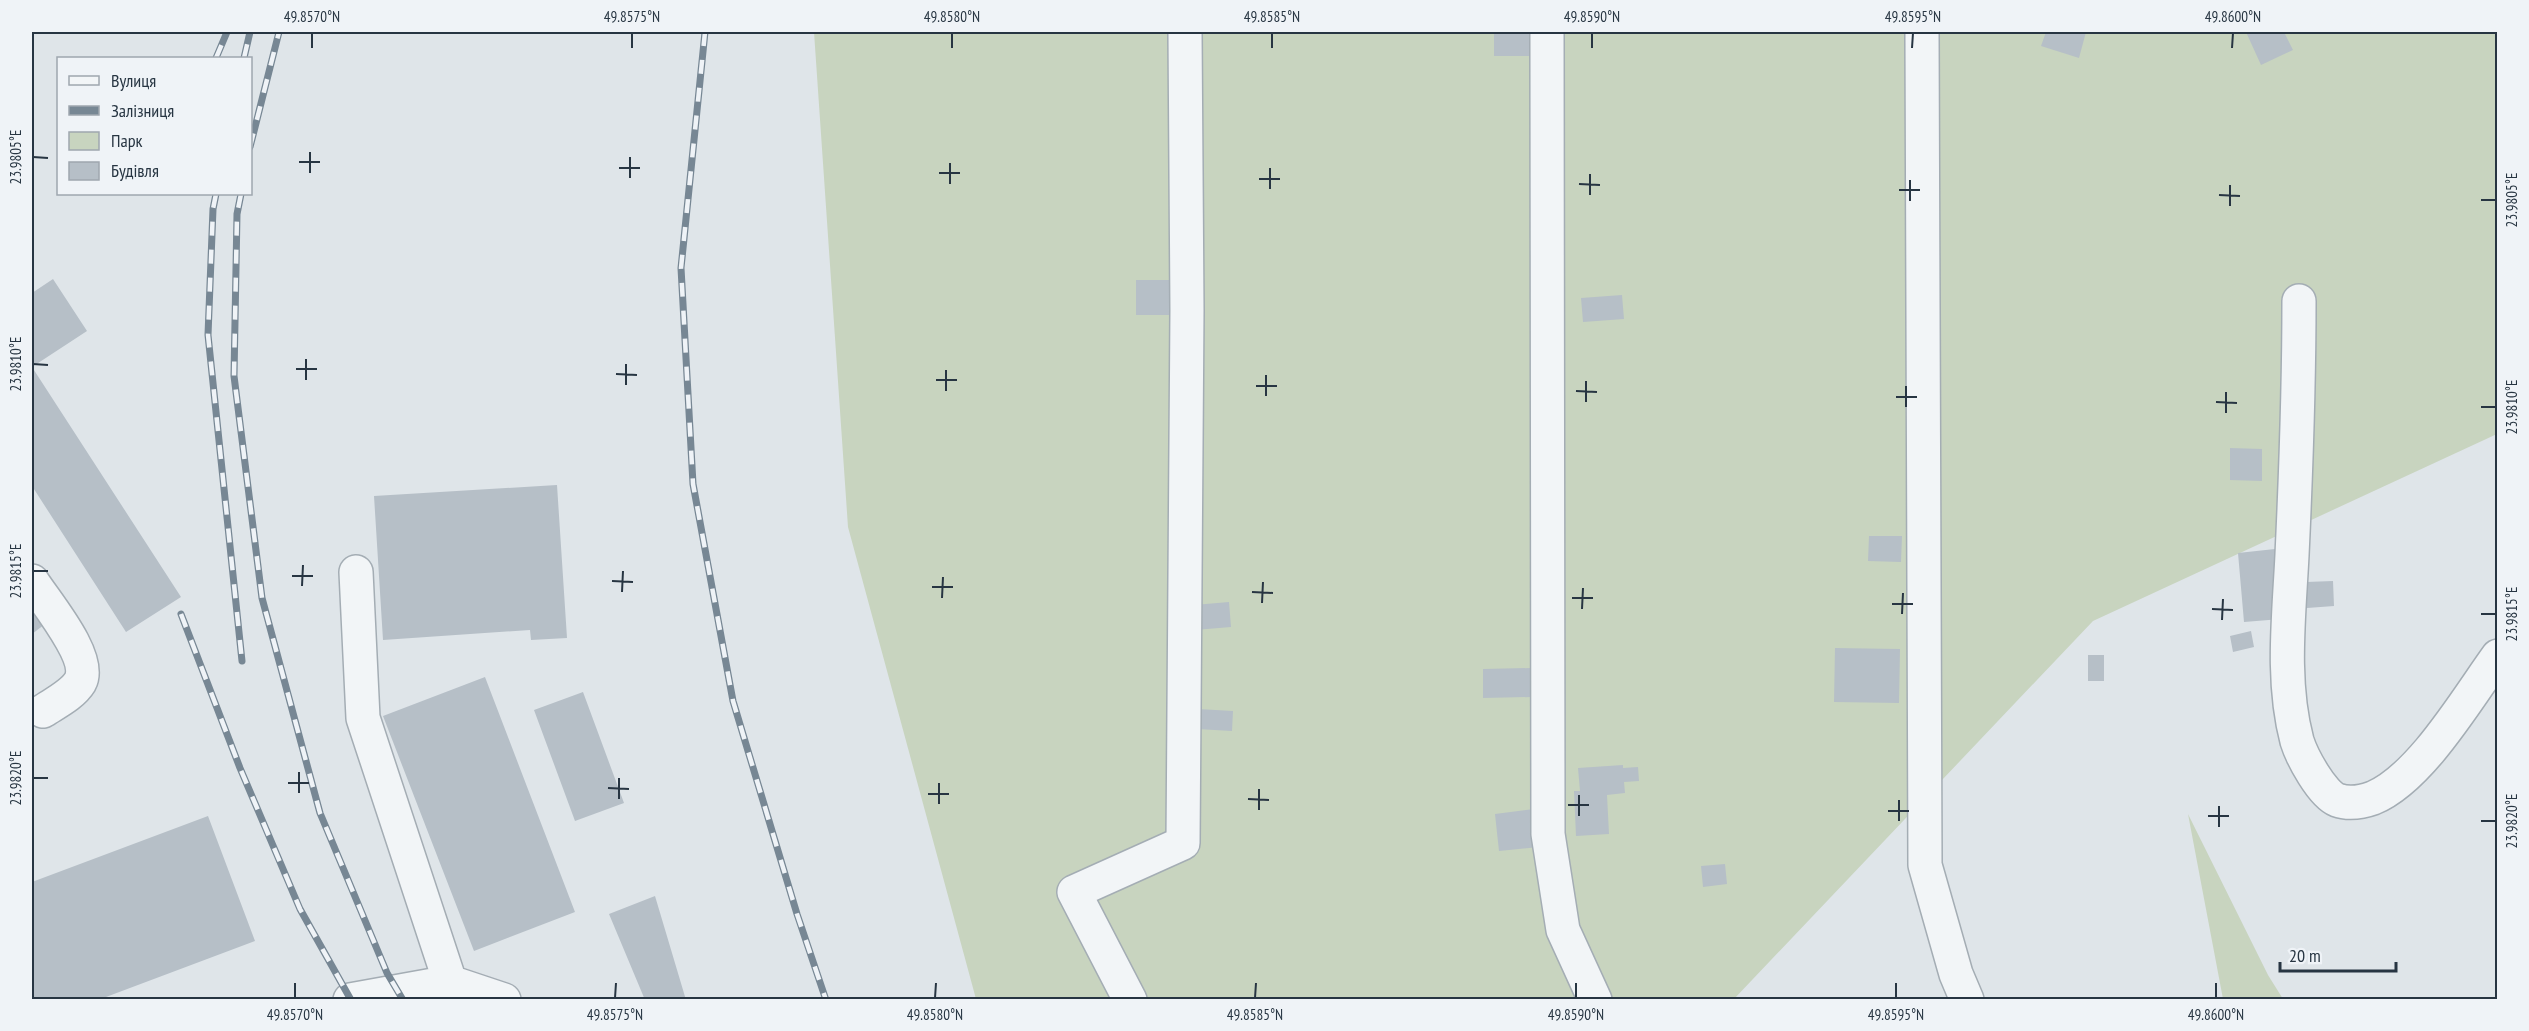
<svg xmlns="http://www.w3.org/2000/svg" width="2529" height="1031" font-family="'PT Sans Narrow',sans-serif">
<rect width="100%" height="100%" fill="#dfe5e9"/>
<path fill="#c8d4bf" d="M814 32H2497V434L2093 621 1734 999H976L848 527Z
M2188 814 2268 975 2283 999H2223Z"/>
<path fill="#b6bfc7" d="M1494 32H1531V56H1494Z
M2046 32H2086L2079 58 2041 46Z
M2246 32H2284L2293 50 2261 65Z
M53 279 87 331 32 367 181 597 126 632 32 486V293Z
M1136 280H1169L1170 315H1136Z
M1622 295 1624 319 1583 322 1581 298Z
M2230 448 2262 449V481L2230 480Z
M557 485 567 638 531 640 530 630 383 640 374 496Z
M1869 536H1902L1901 562 1868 561Z
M2275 549 2281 619 2244 622 2238 553Z
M2333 581 2334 606 2307 608 2306 582Z
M32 588 53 618 32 634Z
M1229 602 1231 627 1195 630 1194 605Z
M2251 631 2254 647 2233 652 2230 636Z
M1835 648 1900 649 1899 703 1834 702Z
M2088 655H2104V681H2088Z
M1531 668 1532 697 1483 698V669Z
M485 677 575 912 474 951 383 716Z
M583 692 624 803 575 821 534 710Z
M1198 709 1233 711 1232 731 1197 729Z
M1623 765V768L1638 767 1639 781 1624 782 1625 793 1607 795 1609 834 1576 836 1574 791H1580L1578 768Z
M1534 809 1539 847 1499 851 1495 814Z
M208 816 255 941 98 1000H32V882Z
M1725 864 1727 884 1703 887 1701 866Z
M655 896 686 1000H645L609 914Z"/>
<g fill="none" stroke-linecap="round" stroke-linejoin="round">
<defs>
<path id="minor" d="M1547 32 1548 834 1563 930 1595 1000
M1922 32 1925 865 1956 974 1967 1000
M2299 301C2299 386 2296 470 2292 555 2289 616 2281 681 2297 741 2302 757 2322 794 2337 800 2348 804 2362 802 2373 798 2421 778 2468 697 2498 656
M356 572 363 718 450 982
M32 581C46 603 93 658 80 682 72 695 55 703 43 711
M350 1000 450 982 504 1000
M1130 1000 1074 892 1183 843 1187 310 1185 32"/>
</defs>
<use href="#minor" stroke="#a4adb4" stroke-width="36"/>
<use href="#minor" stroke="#f2f5f7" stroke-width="33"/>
<defs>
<path id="rail" d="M705 32 681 268 693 484 733 701 797 914 826 1000
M216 58 227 32
M244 58 250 32
M250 147 279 32
M216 194 213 209 208 335 242 661
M241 194 237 214 234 376 262 598 320 813 387 973 403 1000
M181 614 240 768 300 909 351 1000"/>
</defs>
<use href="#rail" stroke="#778794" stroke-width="7"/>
<use href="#rail" stroke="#eff3f7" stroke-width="4.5" stroke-dasharray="14" stroke-linecap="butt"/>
</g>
<path fill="none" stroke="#273542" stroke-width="2" d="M312 48V33M632 48V33M952 48V33M1272 48V33M1592 48V33M1912 48 1913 33M2232 48 2233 33M33 157 48 158M299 162H320M619 168H640M310 173V152M939 173H960M630 178V157M1259 179H1280M950 184V163M1579 184 1600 185M1270 189V168M1899 190H1920M1590 195V174M2219 195 2240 196M2481 200H2496M1910 201V180M2230 206V185M33 364 48 365M296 369H317M616 374 637 375M306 380V359M936 380H957M626 385V364M1256 386H1277M946 391V370M1576 391 1597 392M1266 396V375M1896 397H1917M1586 402V381M2216 402 2237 403M1906 407V386M2481 407H2496M2226 413V392M33 571H48M292 576H313M612 581 633 582M302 586 303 565M932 587H953M622 592 623 571M1252 592 1273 593M942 598 943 577M1572 598H1593M1262 603 1263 582M1892 604H1913M1582 609 1583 588M2212 609 2233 610M1902 614 1903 593M2481 614H2496M2222 620 2223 599M33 778H48M288 783H309M608 788 629 789M299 793V772M928 794H949M619 799V778M1248 799 1269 800M939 804V783M1568 805H1589M1259 810V789M1888 811H1909M1579 816V795M2208 816H2229M1899 821V800M2481 821H2496M2219 827V806M295 998V983M615 998 616 983M935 998 936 983M1255 998 1256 983M1576 998V983M1896 998V983M2216 998V983"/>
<rect width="2529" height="1031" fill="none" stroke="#eff3f7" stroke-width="66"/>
<rect x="57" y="57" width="195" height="138" fill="#eff3f7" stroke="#9fa7af" stroke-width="1.5"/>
<rect x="69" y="76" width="30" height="9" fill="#f2f5f7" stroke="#9fa7af" stroke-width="1.5"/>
<text x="111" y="87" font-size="18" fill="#273542">Вулиця</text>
<rect x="69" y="106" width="30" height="9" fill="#778794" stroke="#9fa7af" stroke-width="1.5"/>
<text x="111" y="117" font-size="18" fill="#273542">Залізниця</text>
<rect x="69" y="132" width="30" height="18" fill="#c8d4bf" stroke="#9fa7af" stroke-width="1.5"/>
<text x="111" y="147" font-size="18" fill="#273542">Парк</text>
<rect x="69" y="162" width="30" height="18" fill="#b6bfc7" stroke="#9fa7af" stroke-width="1.5"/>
<text x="111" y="177" font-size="18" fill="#273542">Будівля</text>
<path d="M2280 962v9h116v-9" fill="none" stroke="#273542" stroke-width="3"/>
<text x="2289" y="962" font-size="18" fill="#273542" stroke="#eff3f7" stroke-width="4.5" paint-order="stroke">20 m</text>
<rect x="33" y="33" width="2463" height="965" fill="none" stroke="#273542" stroke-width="2"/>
<g font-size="15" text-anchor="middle" fill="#273542">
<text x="312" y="22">49.8570°N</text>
<text x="632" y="22">49.8575°N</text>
<text x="952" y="22">49.8580°N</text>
<text x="1272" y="22">49.8585°N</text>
<text x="1592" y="22">49.8590°N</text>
<text x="1913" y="22">49.8595°N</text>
<text x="2233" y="22">49.8600°N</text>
<text transform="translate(16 157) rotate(-90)" y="5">23.9805°E</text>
<text transform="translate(2512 200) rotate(-90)" y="5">23.9805°E</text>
<text transform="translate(16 364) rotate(-90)" y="5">23.9810°E</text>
<text transform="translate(2512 407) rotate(-90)" y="5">23.9810°E</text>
<text transform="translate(16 571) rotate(-90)" y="5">23.9815°E</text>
<text transform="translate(2512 614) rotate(-90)" y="5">23.9815°E</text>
<text transform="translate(16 778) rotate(-90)" y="5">23.9820°E</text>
<text transform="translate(2512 821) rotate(-90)" y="5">23.9820°E</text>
<text x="295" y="1020">49.8570°N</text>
<text x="615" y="1020">49.8575°N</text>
<text x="935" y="1020">49.8580°N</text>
<text x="1255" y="1020">49.8585°N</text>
<text x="1576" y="1020">49.8590°N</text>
<text x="1896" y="1020">49.8595°N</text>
<text x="2216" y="1020">49.8600°N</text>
</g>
</svg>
